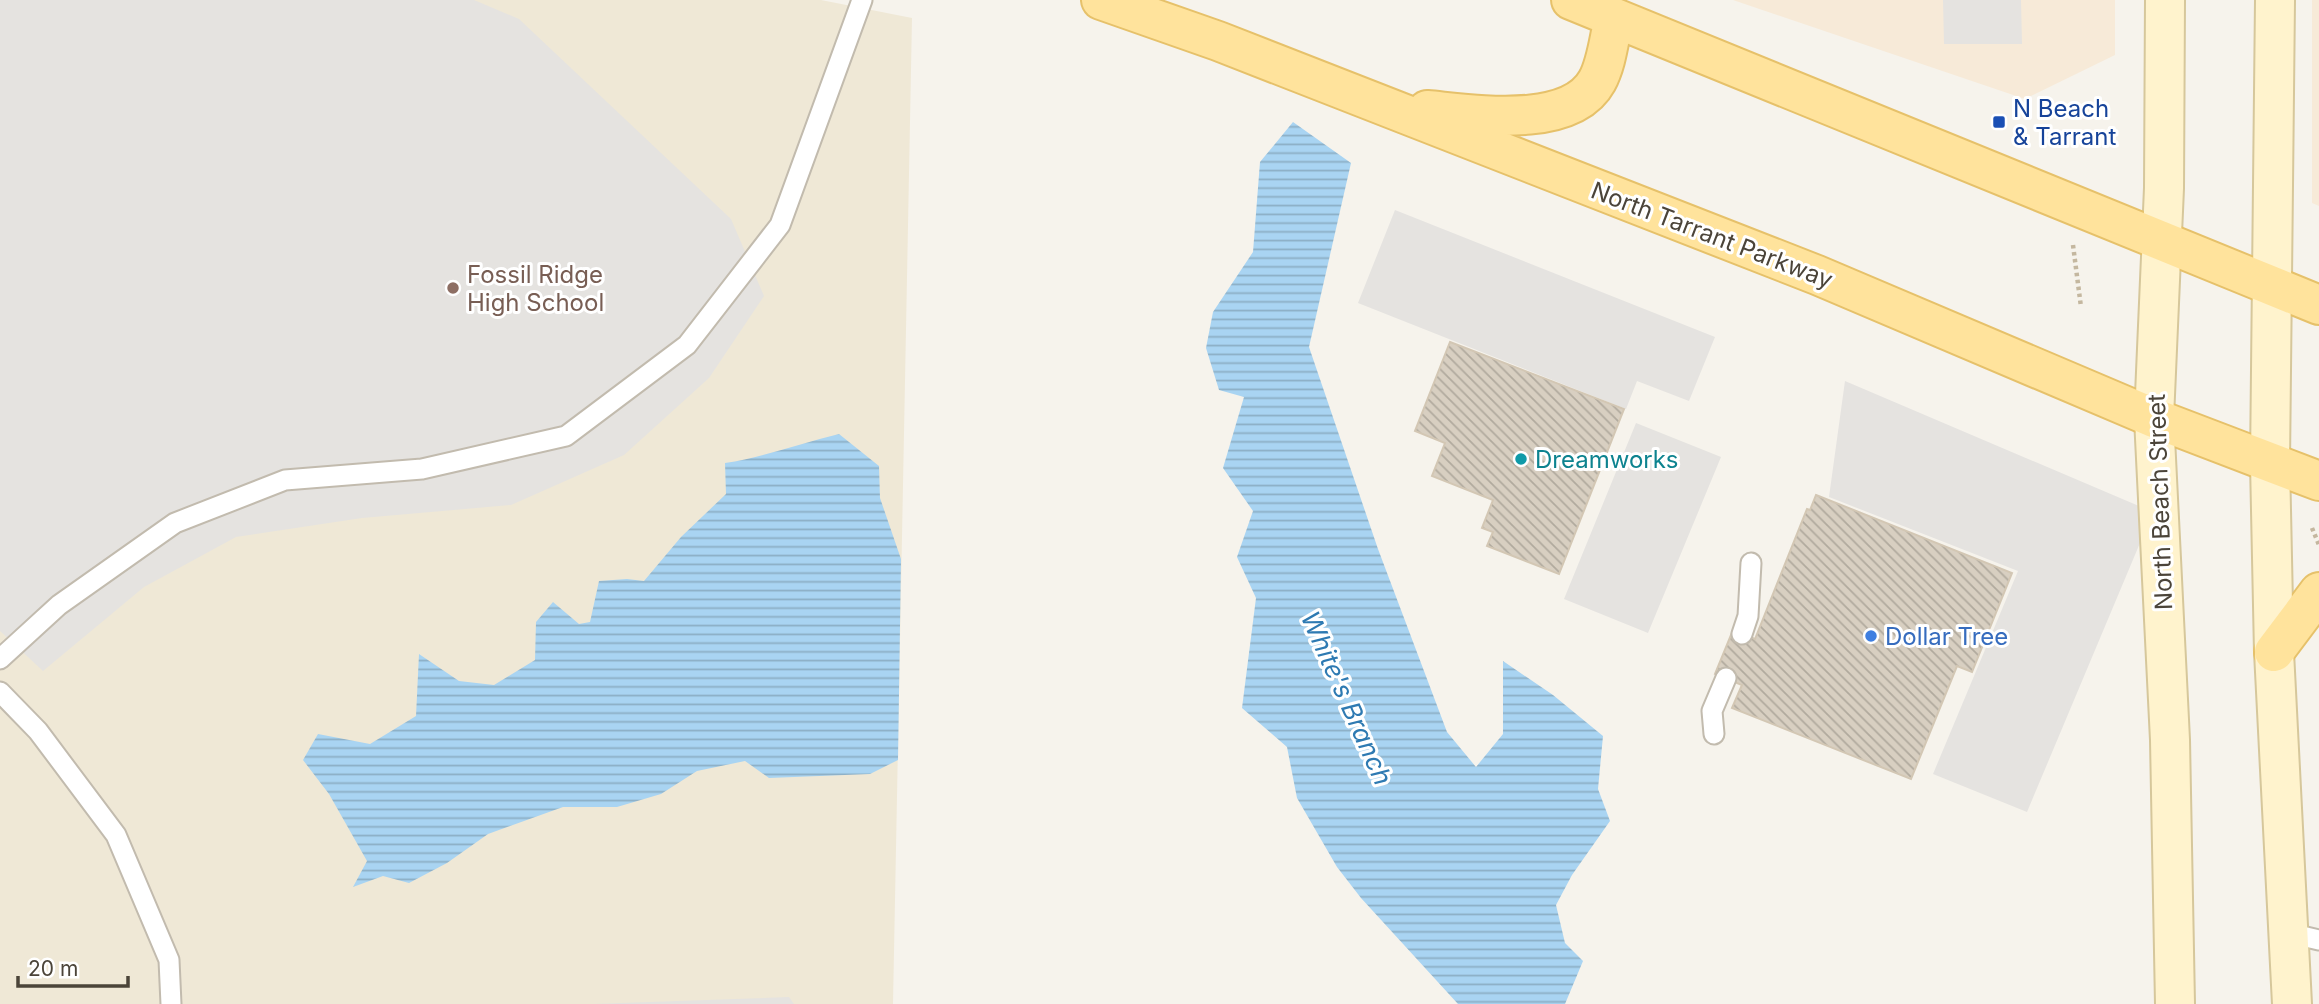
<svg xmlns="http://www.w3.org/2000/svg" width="2319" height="1004" font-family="Inter,sans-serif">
<defs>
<pattern id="water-rules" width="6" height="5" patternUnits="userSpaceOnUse" patternTransform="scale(1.75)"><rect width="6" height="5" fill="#a9d4f2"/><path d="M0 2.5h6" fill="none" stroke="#8caec5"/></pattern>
<pattern id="building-back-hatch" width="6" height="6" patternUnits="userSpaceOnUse" patternTransform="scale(1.75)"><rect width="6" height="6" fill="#d8cfc1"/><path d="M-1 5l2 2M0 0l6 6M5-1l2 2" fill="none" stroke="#b1aa9e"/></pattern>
</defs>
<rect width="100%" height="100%" fill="#f6f3ec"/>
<path fill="#f7ead8" d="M1733 0H2115V55L2025 99Z
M2312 0H2319V206L2312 203Z"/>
<path fill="#efe8d6" d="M0 0H821L912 18 893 1004H0Z"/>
<path fill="#e5e3e0" d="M0 0H474L519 19 731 219 764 296 709 378 624 455 511 505 362 518 236 537 144 587 43 671 0 631Z
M1943 0H2021L2022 44H1944Z
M1395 210 1715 337 1689 401 1637 381 1626 409 1358 303Z
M1845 381 2153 512 2027 812 1933 774 2018 571 1829 497Z
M1636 423 1721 457 1648 633 1564 599Z
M789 997 794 1004H593Z"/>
<path fill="url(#water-rules)" d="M1293 122 1351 163 1309 347 1378 549 1447 732 1476 767 1503 734V661L1553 695 1603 736 1598 789 1610 821 1572 875 1556 905 1565 943 1583 961 1565 1004H1458L1361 898 1337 867 1297 798 1287 747 1242 708 1256 598 1237 557 1253 511 1223 468 1244 397 1219 390 1206 348 1213 312 1253 252 1260 162Z
M839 434 879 466 880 498 901 559 898 760 870 774 769 778 745 761 697 771 661 794 617 807H563L488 834 447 863 409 883 383 876 353 887 367 861 329 794 303 760 318 734 370 744 416 716 419 654 459 681 494 685 535 660 536 622 553 602 579 624 590 622 599 581 627 579 644 581 681 537 726 494 725 463C764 457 801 443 839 434Z"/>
<path fill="url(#building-back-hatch)" stroke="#d3c7b4" stroke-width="2" d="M1450 342 1624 409 1559 574 1487 546 1493 532 1482 528 1493 500 1432 476 1445 443 1415 431Z
M1816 495 2012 573 1972 672 1957 666 1911 779 1732 708 1742 685 1715 674 1733 630 1755 639 1807 509 1810 510Z"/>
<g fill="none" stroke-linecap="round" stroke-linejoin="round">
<defs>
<path id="lane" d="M1742 634 1748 616 1751 563
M0 659 59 605 175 523 285 480 422 469 566 436 687 345 780 225 862 0
M0 692 38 731 116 835 169 960 171 1004
M1714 734 1712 711 1726 678
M2289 933 2319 940"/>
<path id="secondary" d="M2165 0 2164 188 2154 418 2170 740 2175 1004
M2275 0 2270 463 2274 652 2292 1004"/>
<path id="primary" d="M1101 0 1218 41 1817 275 2154 418 2319 481
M1571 0 2319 305
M1427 110C1473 114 1570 130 1597 81 1607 63 1609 38 1614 18
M2274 652 2319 592"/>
</defs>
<use href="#lane" stroke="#c2bbae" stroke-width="23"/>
<use href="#secondary" stroke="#d6c79b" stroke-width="42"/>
<use href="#primary" stroke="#e6c16a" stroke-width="42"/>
<path stroke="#c4b79f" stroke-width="4.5" stroke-dasharray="3.5 3.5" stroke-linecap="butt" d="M2073 245 2081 307
M2312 528 2319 545"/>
<use href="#lane" stroke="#fff" stroke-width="19"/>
<use href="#secondary" stroke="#fff3cd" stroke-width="38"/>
<use href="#primary" stroke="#ffe39c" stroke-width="38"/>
</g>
<rect fill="#1a4fb4" stroke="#fff" stroke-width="2.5" x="1992" y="115" width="14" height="14" rx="3.5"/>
<circle fill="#8d6e63" stroke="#fff" stroke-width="2.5" cx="453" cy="288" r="7"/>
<circle fill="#0f9aa8" stroke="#fff" stroke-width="2.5" cx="1521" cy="459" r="7"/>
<circle fill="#3f7fe0" stroke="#fff" stroke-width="2.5" cx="1871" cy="636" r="7"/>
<g text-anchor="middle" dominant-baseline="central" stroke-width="6" stroke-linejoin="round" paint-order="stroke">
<g font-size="24" fill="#164399" stroke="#fff" text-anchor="start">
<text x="2013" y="108">N Beach<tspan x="2013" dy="28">&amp; Tarrant</tspan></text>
</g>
<g font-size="24" fill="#4b4439" stroke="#fff">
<text transform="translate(1712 235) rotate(21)">North Tarrant Parkway</text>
<text transform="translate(2160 502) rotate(-92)">North Beach Street</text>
</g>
<g font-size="24" fill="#785e54" stroke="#fff" text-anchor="start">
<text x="467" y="274">Fossil Ridge<tspan x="467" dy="28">High School</tspan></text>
</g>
<g font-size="24" fill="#0d838f" stroke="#fff" text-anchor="start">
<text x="1535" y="459">Dreamworks</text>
</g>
<g font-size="24" fill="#366cbe" stroke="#fff" text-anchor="start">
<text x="1885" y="636">Dollar Tree</text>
</g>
<g font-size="26" font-style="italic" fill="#2e7ab2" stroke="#fff">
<text transform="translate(1347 698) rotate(66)">White's Branch</text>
</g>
</g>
<path d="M18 976v10h110v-10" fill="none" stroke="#4b4439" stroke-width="3.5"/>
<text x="28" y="976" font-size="21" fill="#4b4439" stroke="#ffffff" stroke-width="5" paint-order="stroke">20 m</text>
</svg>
